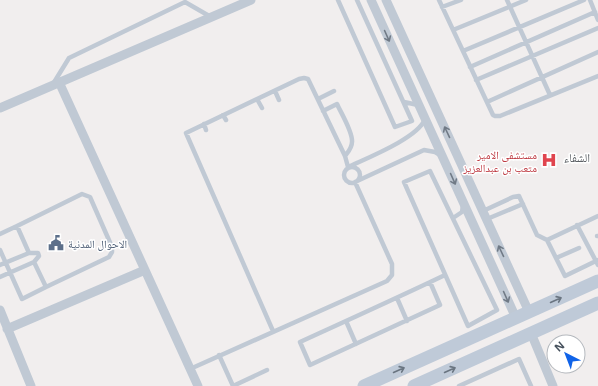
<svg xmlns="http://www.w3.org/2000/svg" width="598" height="386" font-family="'Open Sans','Noto Naskh Arabic',sans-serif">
<rect width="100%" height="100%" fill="#f1eeee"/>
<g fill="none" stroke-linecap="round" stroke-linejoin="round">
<path stroke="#c0c9d4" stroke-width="4.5" d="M338 0 395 127 412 121 357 0
M439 0 493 115 495 116H500L598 76
M507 0 550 95
M590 0 598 20
M442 7 461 0
M453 30 526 0
M463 51 584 0
M470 67 595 12
M476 80 598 28
M53 84 69 58 185 2 211 17
M275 91 279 100
M257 99 262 108
M318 99 334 91
M404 102 418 105
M487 102 598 52
M323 111 337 104C341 113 353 132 352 142 352 148 348 152 345 156
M223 115 226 120
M204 124 206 130
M344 175a8 8 0 1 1 16 0a8 8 0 1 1-16 0Z
M430 171 497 310 468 326 404 182Z
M483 211 513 197 519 196 537 235 547 240 598 216
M453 218 462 212 463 205
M487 219 523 204
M577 225 598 265
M17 226 82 194 90 197 112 247V252L109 257 46 287
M0 234 17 226 29 253 0 265
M597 236H598
M547 240 565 276 598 260
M0 250 22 299 46 287 34 262 0 277
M29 253H38L39 256 34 262
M556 258 579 248
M430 282 440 305 310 365 300 342C348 320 397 298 445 275
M397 298 407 321
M346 321 356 344
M273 331 186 133 299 79 304 78 308 79 345 156 348 167C367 158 418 138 425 119
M219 355 233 386 267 370
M190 369 387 281 392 275V264L355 182 424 150 435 152 440 155
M459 386 519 359 531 386"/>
<path stroke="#c0c9d4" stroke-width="9" d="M371 0 516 318
M386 0 529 312
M59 82 198 386
M0 108 251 0
M0 310 31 386
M7 329 145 270
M531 333 553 386"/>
<path stroke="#bfcad8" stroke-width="13" d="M364 386 598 281
M414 386 598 303"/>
</g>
<defs><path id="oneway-shaft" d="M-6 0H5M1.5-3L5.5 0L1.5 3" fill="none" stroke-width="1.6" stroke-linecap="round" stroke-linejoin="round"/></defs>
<g stroke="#707a86">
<use href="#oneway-shaft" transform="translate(387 36) rotate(66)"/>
<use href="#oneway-shaft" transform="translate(447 132) rotate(-115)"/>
<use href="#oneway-shaft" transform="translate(453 179) rotate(66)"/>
<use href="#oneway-shaft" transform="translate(501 251) rotate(-115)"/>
<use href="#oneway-shaft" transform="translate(506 297) rotate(66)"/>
</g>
<g stroke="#6a7581">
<use href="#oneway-shaft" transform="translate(556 300) rotate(-24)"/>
<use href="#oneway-shaft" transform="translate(399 370) rotate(-24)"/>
<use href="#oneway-shaft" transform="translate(450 370) rotate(-24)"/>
</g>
<defs>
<symbol id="hospital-bare" viewBox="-9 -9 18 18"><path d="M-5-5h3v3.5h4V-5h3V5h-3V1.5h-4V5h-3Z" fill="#e0444e" stroke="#fff" stroke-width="2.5" paint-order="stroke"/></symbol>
<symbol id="civic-bare" viewBox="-9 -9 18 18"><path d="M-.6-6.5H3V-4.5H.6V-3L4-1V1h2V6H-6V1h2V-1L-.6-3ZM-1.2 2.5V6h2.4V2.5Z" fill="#5c6f8a" stroke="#fff" stroke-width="2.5" paint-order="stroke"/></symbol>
</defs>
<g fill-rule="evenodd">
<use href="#hospital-bare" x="538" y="149" width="22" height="22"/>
<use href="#civic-bare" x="45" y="232" width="22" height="22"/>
</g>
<g text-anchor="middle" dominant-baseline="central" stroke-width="3" stroke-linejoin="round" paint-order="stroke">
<g font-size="11" fill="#be3a42" stroke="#fff" text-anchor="end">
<text x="537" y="154">مستشفى الامير<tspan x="537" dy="13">متعب بن عبدالعزيز</tspan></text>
</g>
<g font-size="11" fill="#4e5e75" stroke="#fff" text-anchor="start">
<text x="68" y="243">الاحوال المدنية</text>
</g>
<g font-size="12" fill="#5a5e63" stroke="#fff">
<text x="577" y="157">الشفاء</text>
</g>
</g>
<g transform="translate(566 354) rotate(318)"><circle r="19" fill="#ffffff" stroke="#b5b9be"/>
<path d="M0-3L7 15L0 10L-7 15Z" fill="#1063e8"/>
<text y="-6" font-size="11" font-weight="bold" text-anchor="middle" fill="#45505c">N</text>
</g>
</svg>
